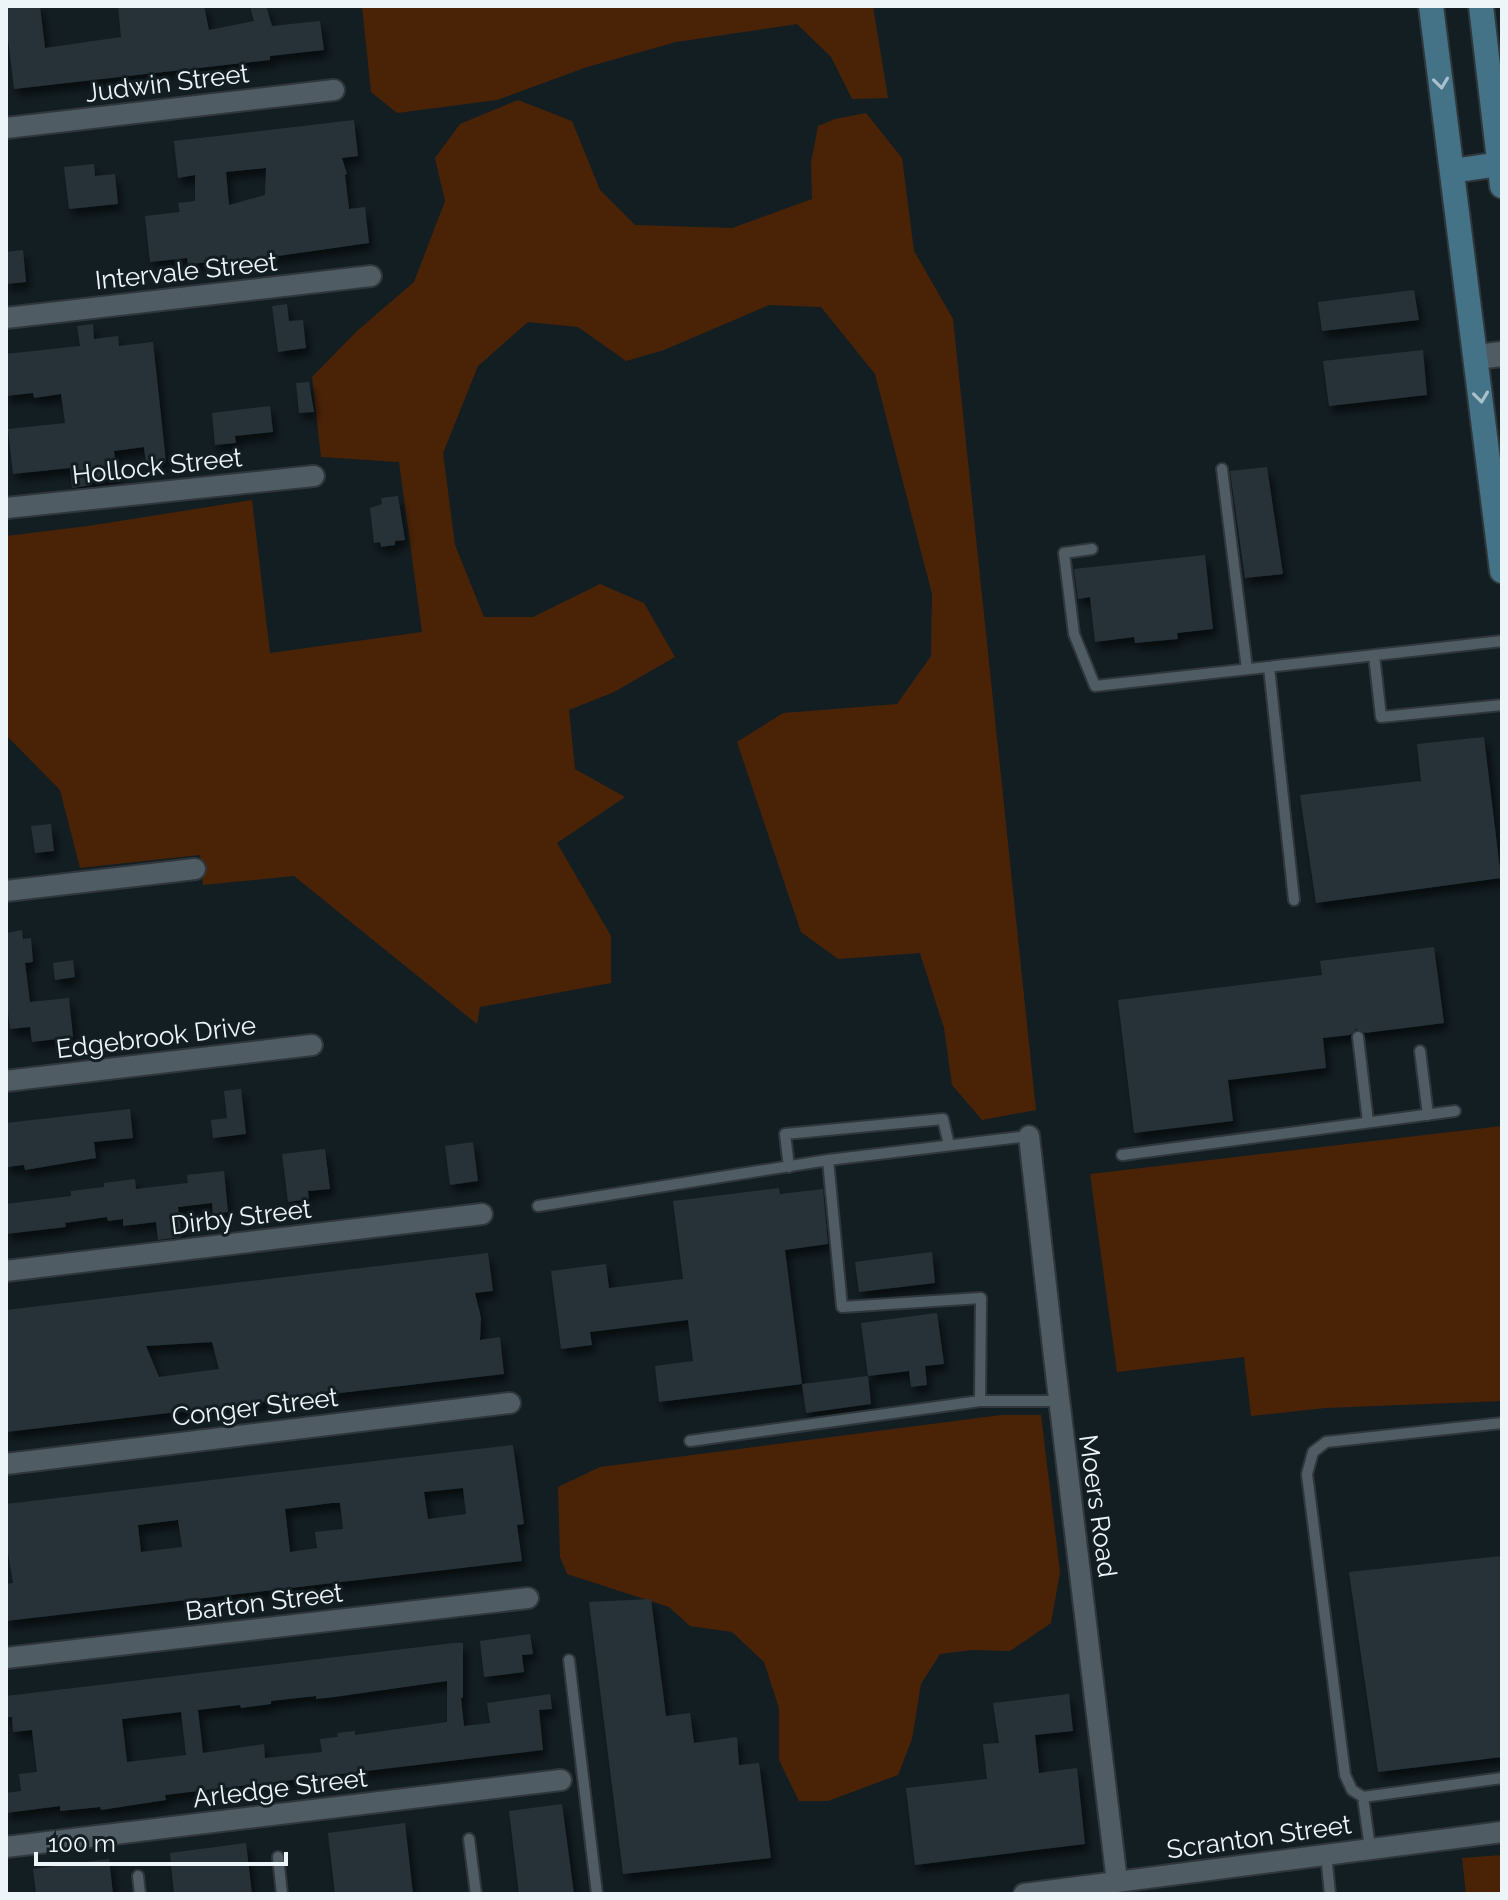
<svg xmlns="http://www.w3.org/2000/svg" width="1508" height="1900" font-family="Raleway,sans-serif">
<defs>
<filter id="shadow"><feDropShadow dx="4" dy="7" stdDeviation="4" flood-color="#0009"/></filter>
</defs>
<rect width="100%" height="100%" fill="#131e23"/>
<path fill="#4a2307" d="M362 6H873L888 98 852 99 831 57 797 24 676 42 587 67 497 100 397 113 371 92Z
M518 100 572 121 600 190 635 225 732 228 812 199 811 163 818 126 835 119 866 113 902 158 914 251 953 319 1036 1110 982 1120 952 1085 944 1028 920 953 838 959 801 932 737 742 783 713 897 704 931 656 932 594 875 374 821 307 769 305 664 350 626 361 578 327 528 322 478 366 443 453 455 545 484 617H533L600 584 644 603 675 657 614 692 569 710 575 769 625 797 557 843 611 936V983L480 1007 477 1024 294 876 203 885 200 855 80 868 60 790 6 735V536L88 526 252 500 270 653 422 632 399 462 321 457 312 377 357 331 414 282 445 201 435 158 460 124Z
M1502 1126V1401L1325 1408 1251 1416 1244 1357 1117 1372 1090 1174Z
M1001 1415H1041L1060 1572 1051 1623 1010 1651 972 1650 940 1654 921 1684 912 1739 898 1775 828 1801H799L779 1760V1708L764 1662 732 1632 690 1626 669 1607 567 1574 560 1557 558 1487 600 1467Z
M1502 1855V1894H1466L1462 1858Z"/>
<path fill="#273238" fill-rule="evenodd" filter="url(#shadow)" d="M6 6H40L45 48 121 37 118 6H204L209 30 254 21 250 6H266L272 26 320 21 324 50 270 56V60L14 89 8 38H6Z
M354 120 358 156 342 158 347 174 345 175 349 209 365 207 369 243 264 258 188 264 187 258 150 262 145 216 180 212 178 203 195 201V175L178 178 174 141ZM266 168 265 195 229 205 226 172Z
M94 164 95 176 115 174 118 204 69 209 64 167Z
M23 250 26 282 6 284V252Z
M1414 290 1419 320 1322 331 1318 302Z
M287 304 289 321 303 320 306 348 278 352 272 306Z
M93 324 94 339 118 336 119 346 153 342 166 462 146 464 144 447 114 451 117 478 92 481V485L72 488 70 468 13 474 8 429 65 423 61 394 34 398 33 393 6 396V354L80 346 77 326Z
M1423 350 1427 395 1329 406 1323 361Z
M309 382 314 412 299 413 296 383Z
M270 406 273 432 235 436 236 443 215 445 212 413Z
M1267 467 1283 574 1245 578 1230 471Z
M398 496 405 540 395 541V545L381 547 380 542 374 543 370 508 382 504 381 498Z
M1205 555 1213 629 1177 633 1178 639 1135 643 1134 637 1095 642 1090 597 1078 599 1074 569Z
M1484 737 1501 878 1316 903 1300 795 1421 781 1417 744Z
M51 824 54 851 35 853 31 826Z
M22 930 23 939 31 938 33 962 25 963 30 1002 69 998 73 1037 32 1042 30 1027 10 1029 6 996 8 991 6 933Z
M1434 947 1444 1023 1365 1033 1356 1029 1350 1035 1323 1038 1326 1068 1228 1080 1233 1121 1134 1133 1118 1000 1322 975 1320 961Z
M73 960 75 977 55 980 53 963Z
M241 1089 246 1134 213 1138 211 1120 227 1118 224 1091Z
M130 1109 133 1138 94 1142 96 1158 25 1170 24 1165 6 1167V1123Z
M473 1142 478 1181 450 1185 445 1146Z
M325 1149 330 1189 308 1191 309 1199 288 1202 282 1154Z
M224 1171 228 1212 213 1214 212 1203 178 1207 182 1237 158 1240 156 1222 123 1226V1219L108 1221 107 1217 65 1223 66 1227 6 1234V1204L71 1196V1191L104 1187V1183L135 1179 136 1189 188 1183 187 1175Z
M779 1188 780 1194 823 1189 828 1244 785 1250 802 1384 659 1402 655 1366 693 1361 688 1320 590 1332 592 1345 561 1349 551 1271 606 1264 609 1288 683 1279 673 1201Z
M932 1252 935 1283 859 1292 855 1262Z
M488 1253 493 1291 475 1293 481 1318 480 1340 500 1337 504 1374 6 1432V1310ZM212 1342 219 1369 159 1377 146 1346Z
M937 1313 944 1364 925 1366 927 1385 911 1387 909 1371 868 1376 861 1323Z
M868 1376 871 1404 806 1413 802 1384Z
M513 1445 524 1524 517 1525 522 1561 6 1621V1584L13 1583 6 1541V1504ZM463 1488 466 1514 428 1519 424 1492ZM332 1503H340L343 1529 315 1532 317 1548 290 1552 285 1509ZM178 1520 182 1547 141 1552 138 1525Z
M1502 1556V1757L1378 1772 1349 1572Z
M651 1599 666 1716 690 1713 694 1743 737 1737 739 1765 759 1763 771 1858 623 1874 589 1602Z
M530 1634 533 1654 522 1655 524 1672 484 1677 480 1641Z
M454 1643H463V1698H461L464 1726 490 1723 487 1703 550 1694 552 1709 539 1710 543 1750 165 1795 166 1800 101 1810 100 1807 60 1811V1806L6 1813V1793L21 1791 19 1774 37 1772 32 1730 13 1732 12 1717H6V1696ZM447 1681V1722L355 1735V1731L337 1733 338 1737 320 1739 322 1752 265 1758 264 1744 203 1753 198 1710 240 1705 241 1708 271 1704V1701L316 1696V1699L334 1697ZM181 1712 186 1755 127 1762 122 1719Z
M1069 1694 1073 1731 1035 1735 1039 1773 1077 1768 1085 1844 915 1865 906 1788 987 1779 983 1744 999 1743 993 1703Z
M562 1804 574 1894H519L509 1811Z
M405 1823 413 1894H335L328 1833Z
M246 1843 252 1894H174L170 1853Z
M109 1859 113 1894H36L33 1869Z"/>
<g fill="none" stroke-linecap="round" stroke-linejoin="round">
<defs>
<path id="service" d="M1222 469 1247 669
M1092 549 1064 553 1074 634 1095 686 1502 641
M1374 655 1381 717 1502 705
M1269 667 1294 900
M1358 1037 1368 1122
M1420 1051 1428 1115
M1122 1155 1455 1111
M828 1160 842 1307 981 1298 980 1401
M789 1167 785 1134 943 1119 949 1145
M538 1206 828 1160 1029 1136
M690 1441 980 1401H1058
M569 1660 597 1894
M1363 1797 1502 1778
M469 1839 476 1894
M1370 1848 1363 1797 1352 1790 1345 1775 1307 1474 1313 1452 1326 1442 1502 1423
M1326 1854 1330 1894
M278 1857 282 1894
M138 1876 140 1894"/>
<path id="minor" d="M6 128 334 90
M6 318 371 276
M6 508 314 476
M6 891 195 869
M6 1081 312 1045
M1029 1136C1056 1385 1088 1634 1117 1882
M6 1271 482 1214
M6 1464 510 1403
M6 1658 528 1598
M6 1847 561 1780
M1024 1894 1502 1832"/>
<path id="tertiary" d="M1476 357 1502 354"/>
<path id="secondary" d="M1431 6 1502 571
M1481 6 1502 186
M1452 171 1500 164"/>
</defs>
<use href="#service" stroke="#30373c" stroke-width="14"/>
<use href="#minor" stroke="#30373c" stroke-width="24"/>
<use href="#tertiary" stroke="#30373c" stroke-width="28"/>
<use href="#secondary" stroke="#30373c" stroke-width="28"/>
<use href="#service" stroke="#4f5c63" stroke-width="10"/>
<use href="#minor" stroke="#4f5c63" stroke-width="20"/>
<use href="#tertiary" stroke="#4f5c63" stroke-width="24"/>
<use href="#secondary" stroke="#447387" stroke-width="24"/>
</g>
<defs><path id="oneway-chevron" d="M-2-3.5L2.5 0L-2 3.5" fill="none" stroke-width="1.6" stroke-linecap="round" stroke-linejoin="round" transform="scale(2)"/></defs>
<g stroke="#a9c1cb">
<use href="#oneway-chevron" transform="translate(1441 83) rotate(83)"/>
<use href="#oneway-chevron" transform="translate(1481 397) rotate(83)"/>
</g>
<g text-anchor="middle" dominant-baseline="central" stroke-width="6" stroke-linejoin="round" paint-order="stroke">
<g font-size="26" fill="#edf5f8" stroke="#131e23">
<text transform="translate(167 83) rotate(-7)">Judwin Street</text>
<text transform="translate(186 271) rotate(-6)">Intervale Street</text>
<text transform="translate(157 466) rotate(-6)">Hollock Street</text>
<text transform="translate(156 1037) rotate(-7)">Edgebrook Drive</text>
<text transform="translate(241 1217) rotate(-7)">Dirby Street</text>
<text transform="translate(255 1407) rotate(-7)">Conger Street</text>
<text transform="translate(1098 1506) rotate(82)">Moers Road</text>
<text transform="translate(264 1602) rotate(-7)">Barton Street</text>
<text transform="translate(280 1788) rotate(-7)">Arledge Street</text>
<text transform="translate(1259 1837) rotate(-8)">Scranton Street</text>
</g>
</g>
<rect width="1508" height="1900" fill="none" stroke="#edf5f8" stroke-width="16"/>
<path d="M36 1852v12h250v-12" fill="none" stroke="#edf5f8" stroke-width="4"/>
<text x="48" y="1852" font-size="24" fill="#edf5f8" stroke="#131e23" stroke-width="6" paint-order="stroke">100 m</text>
</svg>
